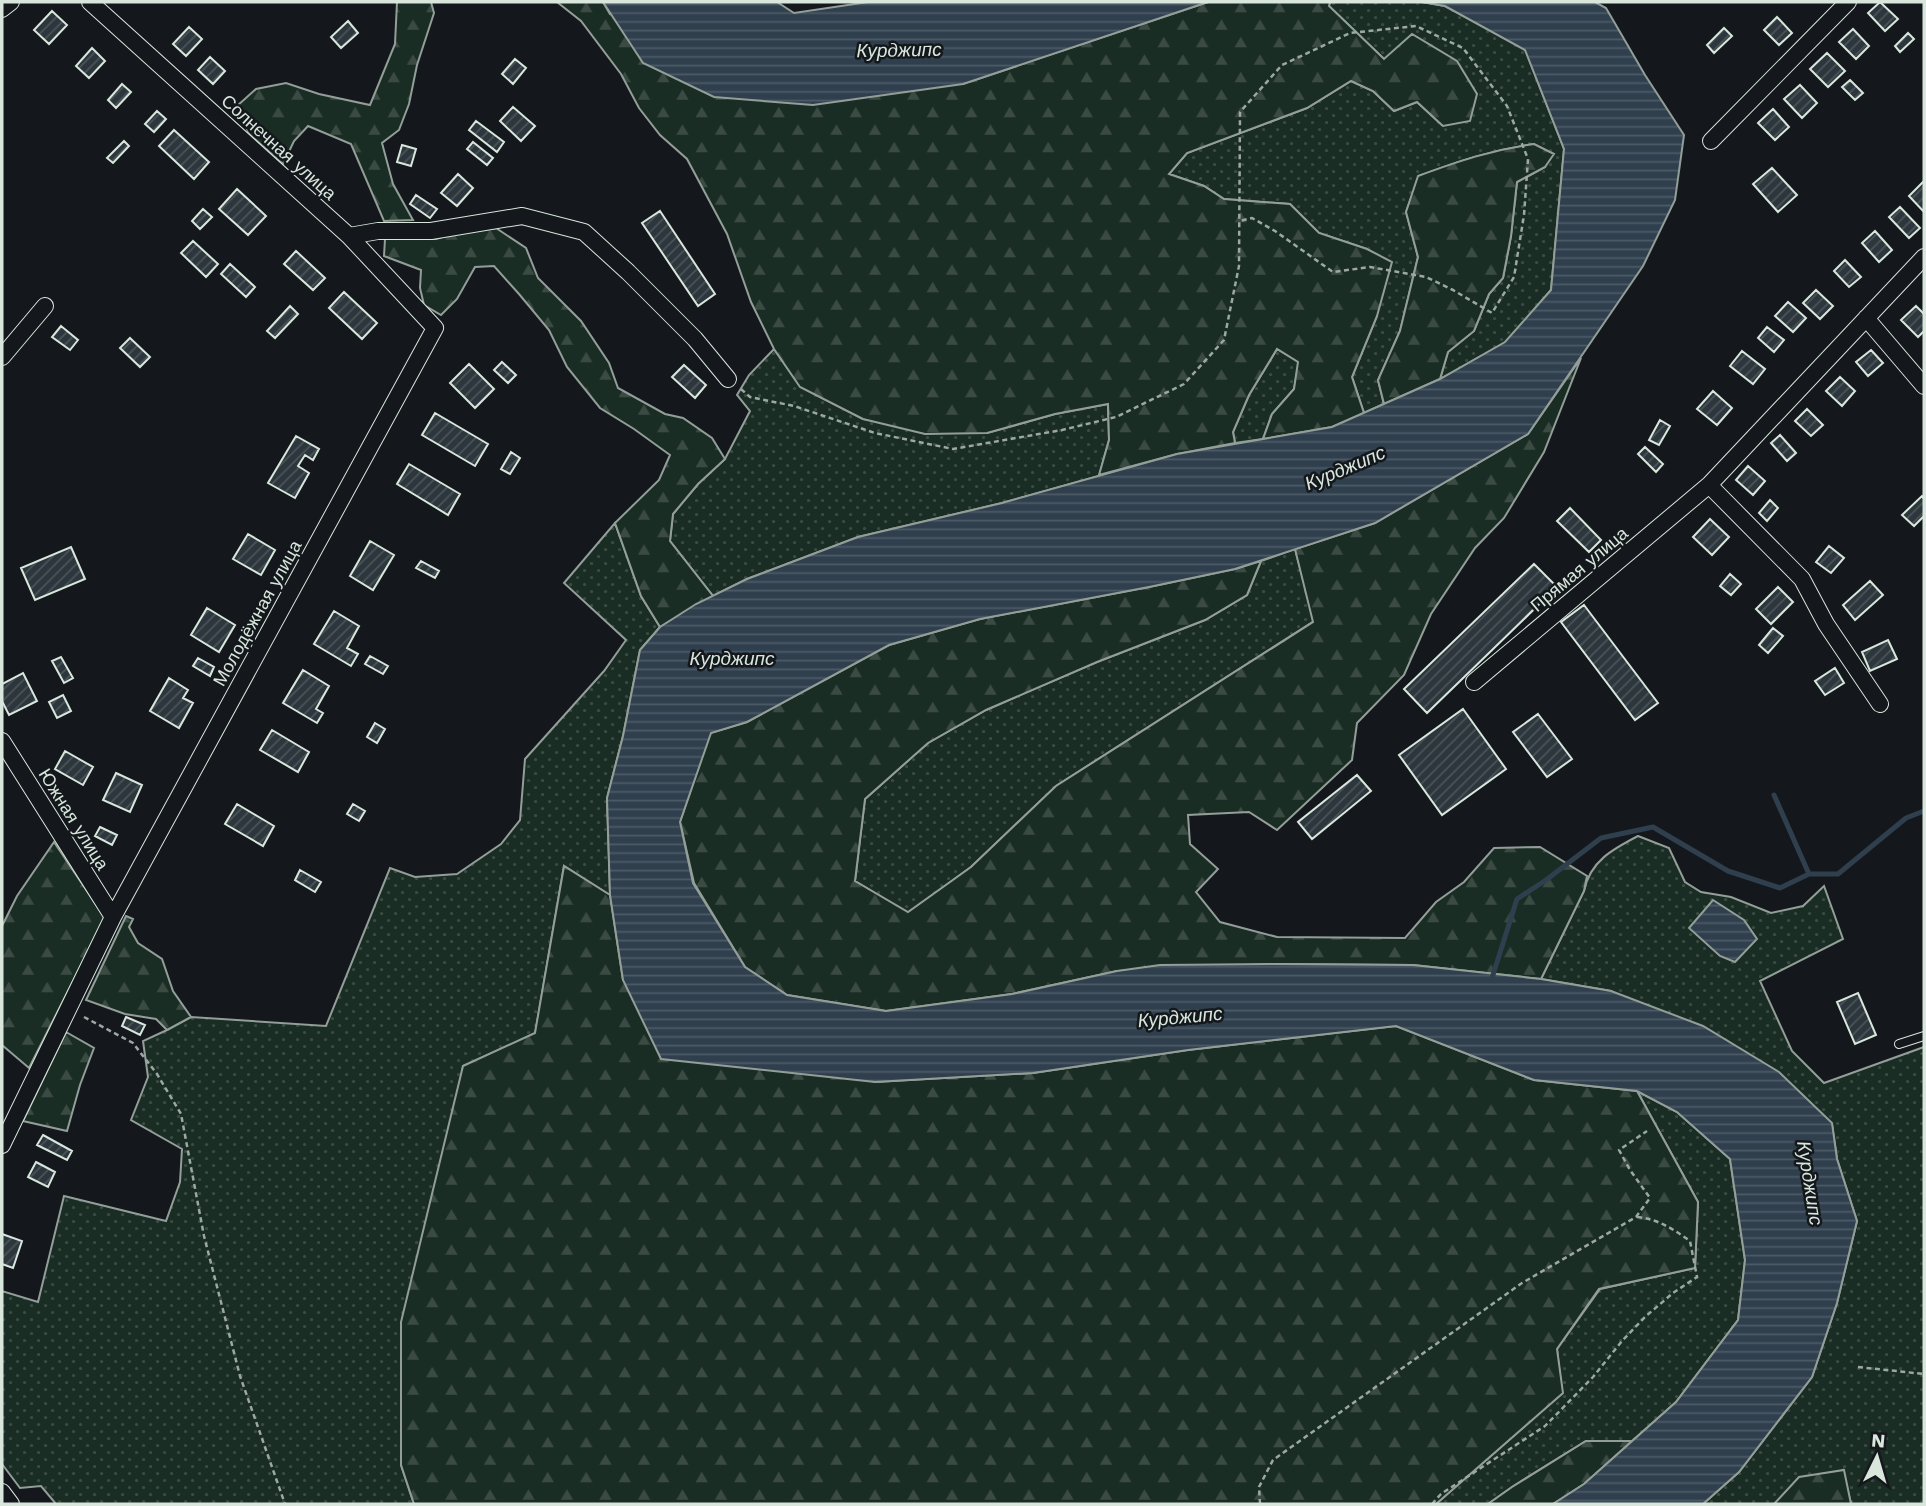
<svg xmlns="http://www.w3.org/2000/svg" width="1926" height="1506" font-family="'Work Sans',sans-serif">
<defs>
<pattern id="green-dots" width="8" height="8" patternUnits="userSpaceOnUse" patternTransform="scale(1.75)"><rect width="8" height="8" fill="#1a2d24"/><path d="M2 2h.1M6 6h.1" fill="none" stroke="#3b4b43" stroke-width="1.8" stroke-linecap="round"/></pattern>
<pattern id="forest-firs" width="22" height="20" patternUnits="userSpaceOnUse" patternTransform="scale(1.75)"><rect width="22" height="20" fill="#1a2d24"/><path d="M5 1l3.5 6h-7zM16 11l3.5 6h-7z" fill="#3b4b43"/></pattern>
<pattern id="water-rules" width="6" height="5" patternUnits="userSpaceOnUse" patternTransform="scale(1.75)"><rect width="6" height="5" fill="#2f3f4d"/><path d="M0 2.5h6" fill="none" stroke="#4c5b66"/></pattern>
<pattern id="building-hatch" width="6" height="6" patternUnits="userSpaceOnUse" patternTransform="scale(1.75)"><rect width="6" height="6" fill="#2c363c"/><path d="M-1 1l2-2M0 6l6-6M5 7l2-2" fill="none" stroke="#4a5358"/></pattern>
</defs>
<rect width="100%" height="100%" fill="#14181c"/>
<path fill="url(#green-dots)" stroke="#939e99" stroke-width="2" d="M1330 2H1422L1445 6 1525 49 1564 149 1551 290 1506 342 1440 379 1448 352 1474 331 1489 294 1503 278 1511 236 1517 182 1545 167 1534 144C1491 150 1459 161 1419 176L1406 212 1418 257 1400 331 1378 380 1384 404 1364 413 1352 377 1377 316 1367 249 1319 233 1290 204 1224 199 1204 186 1169 174 1187 153 1307 108 1351 81 1373 91 1394 111 1417 102 1443 126 1384 59 1329 6Z
M774 349 801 387 863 419 987 433 1055 414 1108 404 1109 440 1099 476 1002 503 858 537 747 579 713 596 670 541 673 514 698 484 725 459 750 411 737 395 749 375Z
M1277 349 1299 362 1294 389 1272 414 1263 439 1235 443 1233 432 1249 395Z
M615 523 641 596 660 627 640 650 623 736 607 798 610 895 564 866 535 1034 463 1066 401 1465 414 1504H56L41 1486 20 1488 2 1464V1291L38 1302 64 1196 166 1221 180 1182 182 1149 131 1120 148 1077 143 1041 167 1030 191 1017 326 1026 390 868 415 877 457 874 501 844 520 820 525 759 604 671 626 640 564 583Z
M1295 549 1314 621 1056 786 971 867 908 913 855 881 865 799 928 743 986 710 1097 662 1205 620 1247 595 1261 561Z
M1638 836 1669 848 1685 882 1701 892 1731 897 1771 913 1803 906 1824 886 1843 939 1760 981 1792 1051 1824 1083 1924 1047V1504H1851L1843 1470 1774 1504H1703L1739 1472 1812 1377 1837 1303 1857 1221 1837 1159 1832 1124 1611 991 1541 979 1584 891C1590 861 1613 849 1638 836Z
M1637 1091 1677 1112 1730 1159 1745 1260 1738 1320 1676 1402 1632 1441H1586L1512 1487 1488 1504H1436L1562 1393 1557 1349 1600 1289 1695 1268 1698 1202Z"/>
<path fill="url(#forest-firs)" stroke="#939e99" stroke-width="2" d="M397 2H431L434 13 417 65 409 104 399 130 382 143 393 184 413 220 384 221 351 144 308 126 294 141 283 164 249 134 237 106 256 89 286 83 319 94 370 105 395 44Z
M557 2H603L610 14 963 84 1208 2H1330L1329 6 1384 59 1412 34 1457 61 1477 94 1470 121 1443 126 1417 102 1394 111 1373 91 1351 81 1307 108 1187 153 1169 174 1204 186 1224 199 1290 204 1319 233 1367 249 1392 262 1377 316 1352 377 1364 413 1332 427 1263 439 1272 414 1294 389 1298 362 1277 349 1249 395 1233 432 1235 443 1177 454 1099 475 1109 440 1108 404 1055 414 987 433 925 434 863 419 800 387 774 349 751 302 727 234 687 159 660 135 639 108 621 74 581 21Z
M1534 144 1554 154 1545 167 1517 182 1511 236 1503 278 1489 294 1474 331 1448 352 1440 379 1384 404 1378 380 1400 331 1418 257 1406 212 1418 176C1459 161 1491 150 1534 144Z
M496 228 526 248 538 278 581 321 609 363 618 388 665 414 683 418 712 438 725 459 698 484 673 514 670 541 713 596 660 627 641 596 615 523 659 480 670 455 634 429 600 408 567 367 549 330 519 294 494 266 475 267 457 299 441 315 424 305 420 288 421 270 384 256 385 239H436L469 229Z
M1581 358 1544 452 1504 518 1475 548 1431 614 1404 675 1357 723 1352 760 1277 830 1249 812 1188 815 1190 844 1218 869 1196 892 1220 922 1277 937 1405 938 1436 902 1464 882 1494 848 1540 847 1587 876 1584 891 1541 979 1413 965 1273 964 1117 971 1012 994 886 1011 787 995 745 967 694 883 680 822 710 733 747 722 889 645 980 619 1149 587 1235 569 1261 561 1247 595 1205 620 1097 662 986 710 928 743 865 799 855 881 908 912 971 867 1056 786 1313 622 1295 549 1375 523 1528 434Z
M54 842 105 918 29 1068 2 1045V926L17 896Z
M564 866 610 895 623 980 875 1082 1033 1073 1188 1050 1396 1026 1534 1080 1637 1091 1698 1202 1695 1268 1599 1289 1557 1349 1563 1393 1436 1504H414L401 1465V1322L463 1066 535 1033Z
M126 916 133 919 129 927 138 943 162 959 173 991 191 1017 167 1030 156 1019 125 1014 86 1000Z
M66 1032 94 1048 80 1085 67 1131 23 1121Z
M1586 1441H1632L1584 1484 1553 1504H1488L1512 1487Z
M1844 1470 1851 1504H1774L1799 1477Z"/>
<path fill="url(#water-rules)" stroke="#939e99" stroke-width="2" d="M603 2H777L794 13 868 2H1208L963 84 813 105 714 97 643 63Z
M1422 2H1595L1606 8 1645 75 1684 135 1675 200 1643 266 1528 434 1375 523 1235 569 1149 587 980 619 889 645 747 722 711 733 680 822 693 883 745 967 787 995 886 1011 1012 994 1117 971 1160 965 1273 964 1413 965 1541 979 1611 991 1703 1026 1779 1072 1832 1123 1837 1159 1857 1221 1837 1303 1812 1377 1739 1472 1703 1504H1553L1584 1484 1676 1402 1738 1320 1745 1260 1730 1159 1677 1112 1637 1091 1534 1080 1396 1026 1188 1050 1033 1073 875 1082 661 1059 623 980 610 895 607 798 623 736 640 650 660 627 696 604 747 579 858 537 1002 503 1177 454 1332 427 1440 379 1505 342 1551 290 1564 149 1525 50 1445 6Z
M1713 900 1744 920 1757 939 1735 962 1720 956 1689 928Z"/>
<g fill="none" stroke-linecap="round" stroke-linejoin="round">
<path stroke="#2f3f4d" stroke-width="5" d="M1774 795 1809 874H1838L1906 818 1924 811
M1492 978 1517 899 1546 880 1601 838 1653 827 1728 871 1780 888 1809 874"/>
</g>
<path fill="url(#building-hatch)" stroke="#d8e6dc" stroke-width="2" d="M1880 2 1898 19 1885 31 1868 13Z
M52 11 67 25 49 44 34 30Z
M1777 17 1792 33 1779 45 1764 30Z
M348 21 358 33 341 48 331 37Z
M189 27 202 39 186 56 173 44Z
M1724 28 1732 36 1714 53 1707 45Z
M1853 29 1869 46 1856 59 1839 42Z
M1908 33 1914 39 1900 52 1895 46Z
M92 48 105 61 89 78 76 66Z
M1827 53 1845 71 1828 87 1810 69Z
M210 57 225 71 213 84 198 70Z
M515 59 526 68 513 84 502 74Z
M1850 80 1863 93 1855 100 1842 87Z
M122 84 131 92 116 108 108 100Z
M1800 85 1817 103 1802 118 1784 99Z
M513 107 535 126 521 141 500 121Z
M1773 109 1789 127 1775 140 1758 123Z
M157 111 166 119 154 132 145 124Z
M476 121 504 142 497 152 469 130Z
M174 130 209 162 194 179 159 146Z
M124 141 129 146 113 163 107 158Z
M473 142 493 158 487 165 467 149Z
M402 145 416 149 411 166 397 162Z
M1772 168 1797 195 1778 212 1753 184Z
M458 174 473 188 457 206 441 193Z
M1923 182 1924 183V212L1909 196Z
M237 189 266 216 248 235 219 209Z
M416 195 437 209 430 218 410 204Z
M1900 207 1920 228 1909 238 1889 217Z
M203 209 212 217 200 229 192 221Z
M660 211 715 294 698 306 642 223Z
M1875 231 1892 250 1879 262 1862 243Z
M193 241 218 264 206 277 181 253Z
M296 251 325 278 313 290 284 264Z
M1845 260 1861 277 1849 287 1834 271Z
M230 264 255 287 246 297 221 274Z
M1816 290 1833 306 1820 319 1803 303Z
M344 292 377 323 362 339 329 308Z
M1788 302 1806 318 1793 332 1775 316Z
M290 306 298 314 275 338 267 331Z
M1916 306 1924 314V331L1918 337 1901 320Z
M61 326 78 340 70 350 52 337Z
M1767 327 1784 340 1774 352 1758 338Z
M130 338 150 357 140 367 120 348Z
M1871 350 1883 363 1868 376 1856 362Z
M1742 351 1765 369 1753 384 1730 366Z
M502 362 516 375 508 383 494 370Z
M469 364 494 389 475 408 450 383Z
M684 365 706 385 695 398 672 377Z
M1840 377 1855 391 1842 406 1826 391Z
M1713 391 1732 408 1717 425 1697 409Z
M1807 409 1823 425 1811 436 1795 421Z
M435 413 488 444 475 466 422 435Z
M1660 420 1670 426 1659 445 1649 440Z
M1780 435 1796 453 1787 461 1771 443Z
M296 436 319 449 313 460 305 455 298 466 309 473 295 498 268 483Z
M1645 447 1663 464 1656 472 1638 454Z
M511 452 520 458 510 474 501 469Z
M409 464 460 494 448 515 397 484Z
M1748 466 1765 481 1753 495 1736 480Z
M1922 496 1924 499V516L1914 526 1902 515Z
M1770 500 1778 508 1767 521 1759 513Z
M1570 508 1601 540 1589 552 1557 521Z
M1710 519 1729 537 1712 555 1693 537Z
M248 534 275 550 261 575 233 559Z
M370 541 394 555 373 590 350 576Z
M1829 546 1844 558 1831 573 1816 562Z
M71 547 85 579 35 600 21 568Z
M421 561 439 571 435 578 416 568Z
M1534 564 1557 587 1427 713 1404 689Z
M1730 574 1741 584 1731 595 1720 586Z
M1870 581 1883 595 1855 620 1843 605Z
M1778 587 1793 602 1771 624 1756 609Z
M1584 605 1658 703 1635 720 1561 622Z
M207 608 235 625 219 652 191 635Z
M334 611 359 626 347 648 358 654 351 666 314 644Z
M1773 628 1783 636 1768 653 1759 645Z
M1888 640 1897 659 1870 671 1862 652Z
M370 656 388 666 383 674 365 664Z
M61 657 73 678 64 683 52 661Z
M198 658 214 667 210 676 193 666Z
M1835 668 1844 683 1825 695 1815 681Z
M303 670 329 686 316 709 323 713 317 723 283 703Z
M23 673 37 701 9 715 2 701V684Z
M169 678 188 690 183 698 193 703 179 728 150 711Z
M63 695 71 711 57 718 49 702Z
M1463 709 1506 769 1442 815 1399 755Z
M1538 714 1572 759 1547 777 1513 732Z
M375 723 385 729 377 743 367 737Z
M272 730 309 752 298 772 260 750Z
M65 751 93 767 83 785 55 769Z
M116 773 142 785 130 812 103 800Z
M1357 775 1371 791 1312 839 1298 822Z
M237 804 274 826 263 846 225 824Z
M353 804 365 811 359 821 347 814Z
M100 827 117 835 112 845 95 836Z
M300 870 321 882 315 892 295 880Z
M1858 993 1876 1035 1855 1044 1837 1002Z
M126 1017 145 1025 140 1035 122 1026Z
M43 1135 72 1151 67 1160 37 1145Z
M36 1162 55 1172 48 1187 28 1177Z
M2 1234 22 1241 13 1268 2 1264Z"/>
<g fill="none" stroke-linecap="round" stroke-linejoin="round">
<defs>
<path id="service" d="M1899 1044 1924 1036"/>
<path id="minor" d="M2 9 11 2
M1711 141 1848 2
M349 236 378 231H431L522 216 584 232 628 272 695 339 728 379
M1866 318 1924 386
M2 357 45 306
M1709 485 1802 579 1826 624 1880 704
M1474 682 1709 485 1924 257
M2 741 113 917
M2 1145 113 917 435 328 349 236 90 2
M2 1492 11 1504"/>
</defs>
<use href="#service" stroke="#d8e6dc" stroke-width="10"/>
<use href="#minor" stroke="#d8e6dc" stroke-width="18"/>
<path stroke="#9da8a2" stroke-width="2.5" stroke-dasharray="5 3.5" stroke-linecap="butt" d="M741 389 750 397 794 406 875 433 953 449 1062 430 1116 417 1184 384 1224 340 1239 266 1240 112 1282 65 1350 33 1416 26 1463 48 1507 106 1528 159 1524 215 1514 277 1492 313 1453 290 1426 277 1370 267 1333 272 1275 231 1252 218 1240 221
M84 1017 133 1043 157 1074 181 1114 204 1236 240 1376 285 1504
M1858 1367 1924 1374
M1260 1504 1259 1487 1273 1460 1522 1283 1636 1217 1650 1198 1630 1170 1619 1150 1647 1131
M1432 1504 1441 1494 1545 1426 1593 1377 1622 1341 1645 1317 1673 1293 1697 1277 1690 1241C1673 1229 1658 1219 1637 1217"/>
<use href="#service" stroke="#14181c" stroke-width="8"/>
<use href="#minor" stroke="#14181c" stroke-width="16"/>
</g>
<g text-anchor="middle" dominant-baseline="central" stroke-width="5" stroke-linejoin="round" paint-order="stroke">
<g font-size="18" fill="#d8e6dc" stroke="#14181c">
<text transform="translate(279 147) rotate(42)">Солнечная улица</text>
<text transform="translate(1579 569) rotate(-40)">Прямая улица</text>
<text transform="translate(257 613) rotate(-61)">Молодёжная улица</text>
<text transform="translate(74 819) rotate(58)">Южная улица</text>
</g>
<g font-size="19" font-style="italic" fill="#d8e6dc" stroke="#14181c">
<text transform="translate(899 50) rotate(-1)">Курджипс</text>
<text transform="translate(1345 468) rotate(-23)">Курджипс</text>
<text x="732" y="658">Курджипс</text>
<text transform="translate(1180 1017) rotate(-5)">Курджипс</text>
<text transform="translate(1810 1183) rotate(81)">Курджипс</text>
</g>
</g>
<rect width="1926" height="1506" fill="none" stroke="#d8e6dc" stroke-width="7"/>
<g transform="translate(1877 1457) rotate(5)" stroke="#14181c" stroke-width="5" paint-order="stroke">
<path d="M0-5L12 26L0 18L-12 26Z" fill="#d8e6dc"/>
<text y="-10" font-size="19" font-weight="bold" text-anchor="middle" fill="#d8e6dc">N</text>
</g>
</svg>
